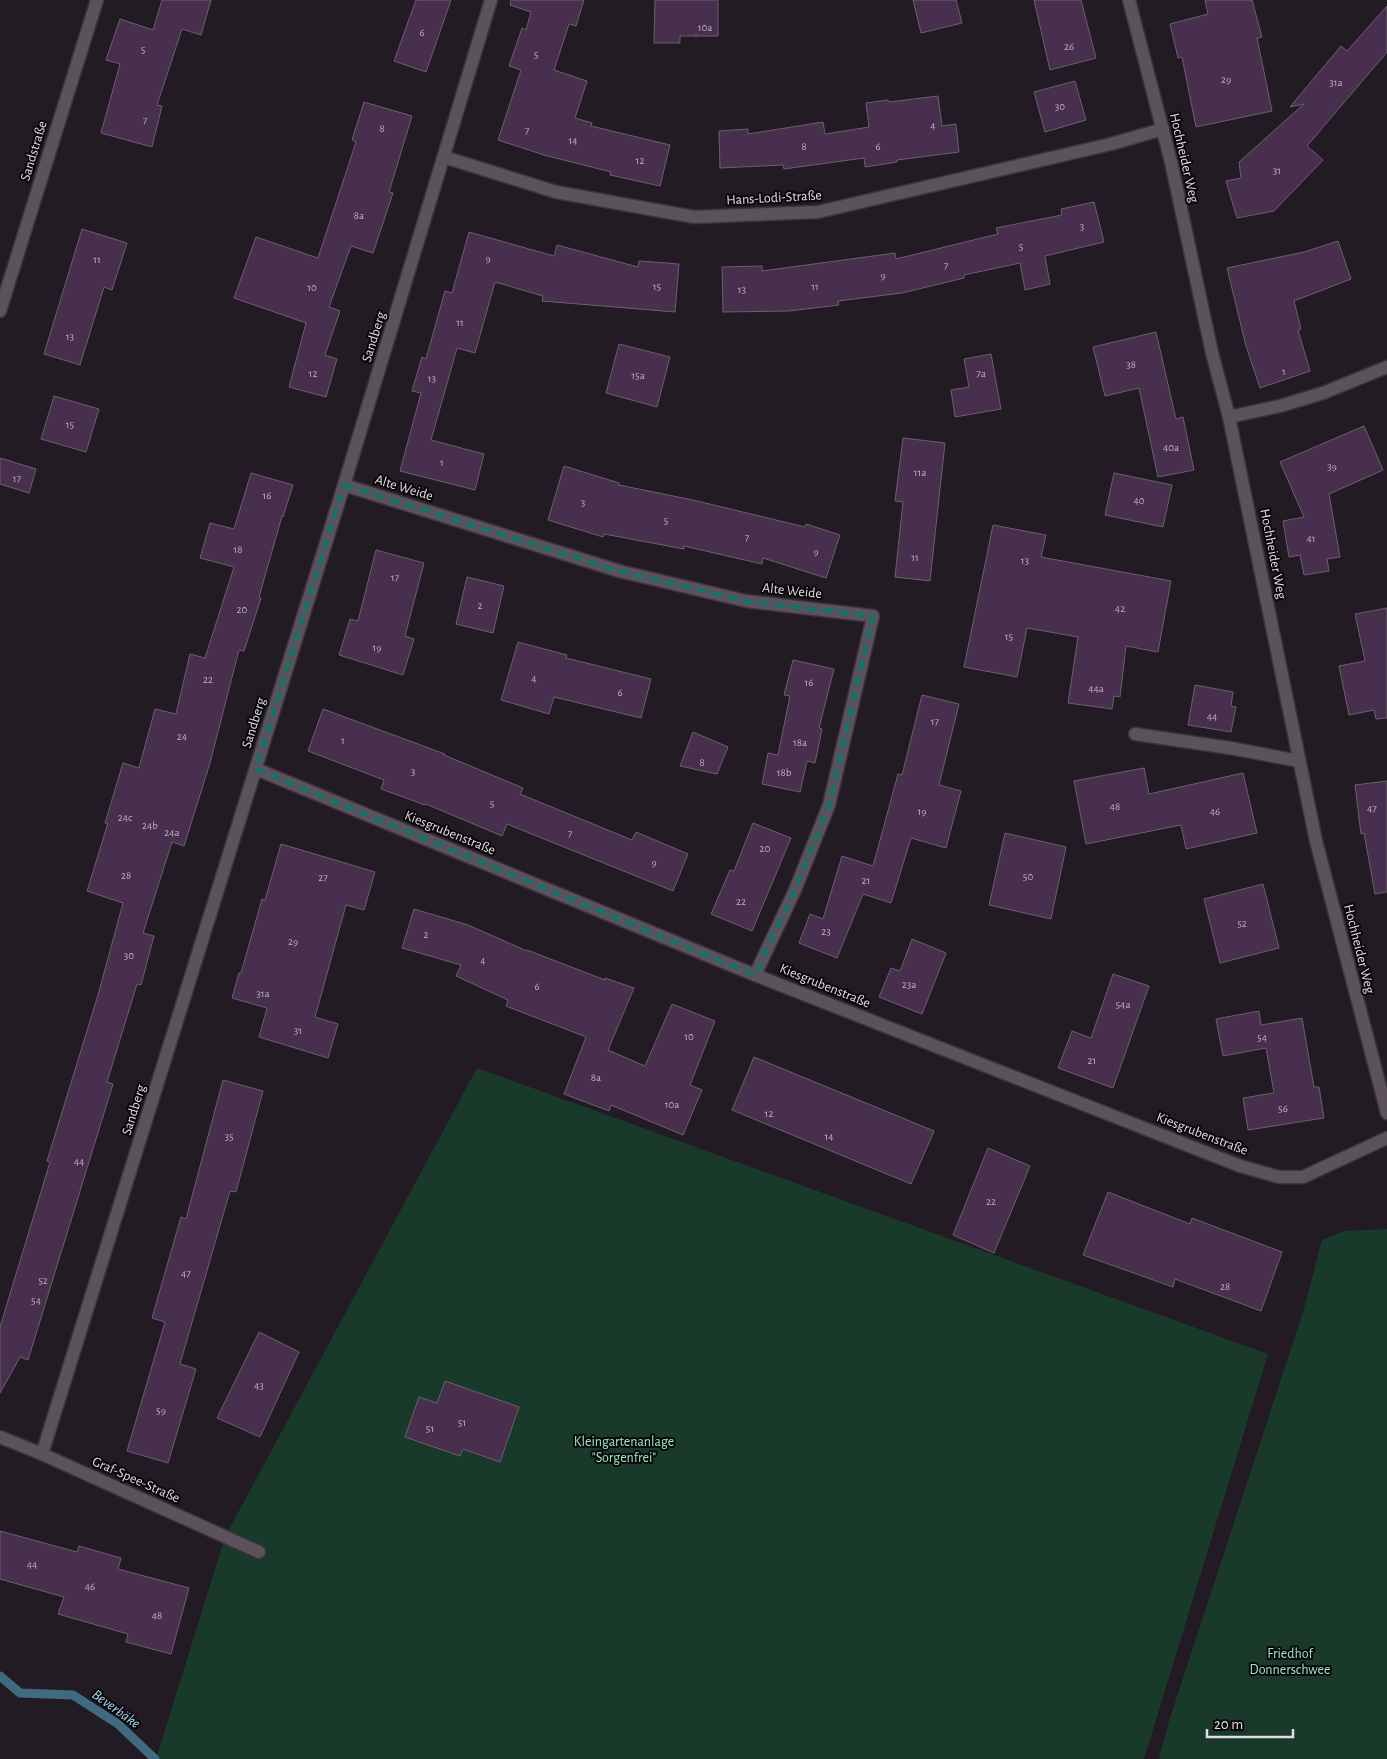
<svg xmlns="http://www.w3.org/2000/svg" width="1387" height="1759" font-family="'Alegreya Sans',sans-serif">
<rect width="100%" height="100%" fill="#221b23"/>
<path fill="#193a2b" d="M477 1068 1268 1354 1144 1759H156L225 1537Z
M1387 1229V1759H1159L1169 1721 1304 1309 1322 1240 1344 1231Z"/>
<g fill="none" stroke-linecap="round" stroke-linejoin="round">
<path stroke="#3f6b80" stroke-width="9" d="M0 1676 20 1693 73 1695 118 1724 155 1759"/>
</g>
<path fill="#482f4d" stroke="#6a616b" d="M162 0H211L201 35 182 29 157 105 162 106 152 147 101 133 120 64 106 60 120 19 153 30Z
M416 0H451L426 72 394 61Z
M511 0H584L576 26 569 24 554 70 587 81 575 118 592 123 591 126 670 145 660 186 610 175 611 172 544 155 498 140 521 70 509 66 522 28 526 30 531 12 510 5Z
M655 0H718V36H696V34V36H680V43H654Z
M913 0H956L962 23 921 33Z
M1034 0H1081L1096 58 1050 70Z
M1205 0H1252L1262 37 1257 38 1272 111 1196 127 1182 57 1178 58 1170 24 1208 14Z
M1387 6V52L1307 146 1323 160 1274 211 1237 218 1226 181 1241 178 1239 162 1304 104 1290 107 1341 46 1347 51Z
M1075 81 1086 120 1045 132 1034 92Z
M938 96 942 126 956 124 959 152 897 160V162L865 167 864 158 784 169 783 165 720 168 719 131 748 129V134L823 122 825 134 869 127 866 103 888 100 889 102Z
M364 102 412 116 389 192 393 193 373 253 351 246 329 307 340 311 325 355 337 359 326 397 289 387 306 323 234 298 256 237 318 258 356 142 352 140Z
M1094 202 1104 242 1045 256 1050 284 1025 290 1020 263 964 275V278L902 293 838 301 839 305 789 311 723 312 722 267 762 266V271L895 253 896 259 998 234 996 228 1062 215 1061 209Z
M82 229 127 243 112 290 104 287 80 365 44 354Z
M469 232 554 256 557 245 638 267 639 261 679 264 675 312 542 301 543 296 495 282 475 353 457 348 431 440 484 454 475 490 400 471 421 393 412 391 422 357 426 359 445 291 452 293Z
M1338 241 1351 279 1294 301 1301 329 1298 330 1310 371 1260 388 1246 346 1227 268 1304 252Z
M1156 332 1176 419 1183 417 1194 470 1158 477 1139 388 1105 396 1093 347Z
M619 344 670 357 657 407 606 393Z
M991 354 1001 409 955 417 951 390 969 387 964 359Z
M54 396 99 409 86 452 41 439Z
M1364 426 1383 470 1329 494 1340 557 1327 559 1329 571 1304 575 1300 555 1289 557 1283 521 1304 517 1280 462Z
M903 438 945 443 930 581 895 577 903 502 895 501Z
M0 458 36 469 29 493 0 484Z
M564 466 619 483V485L693 500 805 527 806 524 840 535 826 578 763 558 762 564 684 546V549L604 534 603 537 548 520Z
M251 473 293 485 283 517 282 516 259 597 261 598 244 651 239 650 210 763 184 846 172 842 143 933 154 936 141 985 137 984 107 1082 113 1084 28 1360 20 1357 0 1393V1327L50 1162 47 1161 98 995 123 903 87 891 108 823H105L123 763 139 768 155 709 176 714 190 654 205 658 234 567 200 558 210 523 234 529Z
M1114 473 1172 485 1163 527 1105 515Z
M993 525 1046 535 1041 557 1171 581 1158 652 1126 646 1120 697 1114 696 1112 709 1068 703 1078 637 1027 628 1017 677 964 667Z
M376 550 424 563 405 636 414 639 403 675 339 655 350 619 358 621Z
M467 577 504 586 493 633 456 624Z
M1387 608V718L1376 719 1374 710 1349 715 1339 666 1365 661 1355 614Z
M518 642 567 655 566 658 651 679 641 718 554 697 549 714 501 700Z
M793 660 834 669 819 728 822 729 815 763 807 761 800 792 762 784 768 753 778 755 790 696 784 695Z
M1195 685 1233 692 1231 706 1236 707 1231 732 1188 725Z
M922 695 959 704 939 785 961 791 946 848 911 838 891 903 863 894 837 958 799 943 810 914 823 919 842 856 873 866 898 774 902 775Z
M323 709 445 754 444 755 523 788 520 794 632 840 636 832 688 854 673 891 507 824 502 836 426 804 425 805 381 789 384 780 308 751Z
M693 732 728 747 717 774 680 766Z
M1144 768 1149 794 1243 773 1257 833 1186 849 1181 825 1086 844 1074 781Z
M1387 781V892L1375 894 1364 833 1361 834 1355 785Z
M753 823 791 838 752 931 711 914 730 870 734 871Z
M1005 833 1066 847 1051 919 989 905Z
M281 844 375 872 364 910 346 905 315 1017 338 1024 328 1058 259 1037 267 1008 232 998 239 973H241L262 899 265 900Z
M1263 884 1279 948 1220 963 1204 899Z
M414 909 468 925 527 951V950L605 980V978L634 988 608 1050 645 1066 672 1004 715 1021 690 1085 702 1090 683 1135 611 1105 609 1111 564 1094 586 1037 506 1006 508 1000 456 976 461 965 402 948Z
M912 939 946 953 922 1014 879 997 891 968 900 971Z
M1113 974 1149 986 1113 1088 1058 1068 1072 1031 1091 1038Z
M1259 1011 1261 1025 1302 1018 1314 1087H1319L1324 1118 1248 1130 1243 1098 1274 1093 1266 1048 1223 1056 1216 1019Z
M754 1057 934 1131 911 1184 732 1110Z
M223 1080 263 1091 236 1192 230 1191 180 1364 196 1369 168 1463 127 1451 165 1322 152 1318 181 1217 186 1219Z
M988 1148 1030 1166 994 1253 953 1235Z
M1108 1192 1190 1224 1192 1218 1282 1252 1261 1311 1175 1279 1173 1287 1083 1255Z
M259 1332 299 1352 260 1437 217 1418Z
M445 1381 519 1407 500 1462 463 1449 460 1456 405 1437 419 1397 437 1403Z
M0 1531 77 1552 79 1546 121 1558 118 1569 189 1588 171 1654 126 1642 128 1634 58 1614 64 1597 0 1579Z"/>
<g fill="none" stroke-linecap="round" stroke-linejoin="round">
<defs>
<path id="service" d="M1135 734 1230 748 1299 761"/>
<path id="minor" d="M1129 0 1171 162 1212 353 1229 417 1316 841 1387 1113
M444 157 556 192 694 217 818 212 1111 144 1163 129
M0 311 97 0
M1229 417 1280 406 1323 393 1387 367
M344 485 619 571 746 601 873 616 829 805 795 890 755 975
M256 769 755 975 1240 1166 1279 1177H1303L1387 1138
M0 1437 42 1454 259 1552
M42 1454 344 485 491 0"/>
</defs>
<use href="#service" stroke="#3b353b" stroke-width="15"/>
<use href="#minor" stroke="#3b353b" stroke-width="15"/>
<use href="#service" stroke="#5b525c" stroke-width="12"/>
<use href="#minor" stroke="#5b525c" stroke-width="12"/>
</g>
<path fill="none" stroke="#0f766e" stroke-width="4" stroke-dasharray="10 6" stroke-linejoin="round" d="M344 485 619 571 746 601 873 616 829 805 795 890 755 975 256 769Z"/>
<g text-anchor="middle" dominant-baseline="central" stroke-width="4" stroke-linejoin="round" paint-order="stroke">
<g font-size="11" fill="#bcb2be">
<text x="705" y="27">10a</text>
<text x="422" y="32">6</text>
<text x="1069" y="46">26</text>
<text x="143" y="49">5</text>
<text x="536" y="54">5</text>
<text x="1226" y="79">29</text>
<text x="1336" y="82">31a</text>
<text x="1060" y="106">30</text>
<text x="145" y="120">7</text>
<text x="933" y="125">4</text>
<text x="382" y="128">8</text>
<text x="527" y="130">7</text>
<text x="573" y="140">14</text>
<text x="804" y="146">8</text>
<text x="878" y="146">6</text>
<text x="640" y="160">12</text>
<text x="1277" y="170">31</text>
<text x="359" y="215">8a</text>
<text x="1082" y="226">3</text>
<text x="1021" y="246">5</text>
<text x="488" y="258">9</text>
<text x="97" y="259">11</text>
<text x="946" y="265">7</text>
<text x="883" y="275">9</text>
<text x="657" y="286">15</text>
<text x="815" y="286">11</text>
<text x="312" y="287">10</text>
<text x="742" y="289">13</text>
<text x="460" y="322">11</text>
<text x="70" y="336">13</text>
<text x="1131" y="364">38</text>
<text x="1284" y="371">1</text>
<text x="313" y="373">12</text>
<text x="981" y="373">7a</text>
<text x="638" y="375">15a</text>
<text x="432" y="378">13</text>
<text x="70" y="424">15</text>
<text x="1171" y="447">40a</text>
<text x="442" y="462">1</text>
<text x="1332" y="466">39</text>
<text x="920" y="472">11a</text>
<text x="17" y="478">17</text>
<text x="267" y="495">16</text>
<text x="1139" y="500">40</text>
<text x="583" y="502">3</text>
<text x="666" y="520">5</text>
<text x="747" y="537">7</text>
<text x="1311" y="538">41</text>
<text x="238" y="549">18</text>
<text x="816" y="551">9</text>
<text x="915" y="557">11</text>
<text x="1025" y="560">13</text>
<text x="395" y="577">17</text>
<text x="480" y="605">2</text>
<text x="1120" y="608">42</text>
<text x="242" y="609">20</text>
<text x="1009" y="636">15</text>
<text x="377" y="647">19</text>
<text x="534" y="678">4</text>
<text x="208" y="679">22</text>
<text x="809" y="682">16</text>
<text x="1096" y="688">44a</text>
<text x="620" y="692">6</text>
<text x="1212" y="716">44</text>
<text x="935" y="721">17</text>
<text x="182" y="736">24</text>
<text x="343" y="740">1</text>
<text x="800" y="742">18a</text>
<text x="702" y="762">8</text>
<text x="413" y="771">3</text>
<text x="784" y="772">18b</text>
<text x="492" y="803">5</text>
<text x="1115" y="806">48</text>
<text x="1372" y="808">47</text>
<text x="922" y="811">19</text>
<text x="1215" y="811">46</text>
<text x="125" y="817">24c</text>
<text x="150" y="825">24b</text>
<text x="172" y="832">24a</text>
<text x="570" y="833">7</text>
<text x="765" y="848">20</text>
<text x="654" y="862">9</text>
<text x="126" y="875">28</text>
<text x="1028" y="876">50</text>
<text x="323" y="877">27</text>
<text x="866" y="880">21</text>
<text x="741" y="901">22</text>
<text x="1242" y="923">52</text>
<text x="826" y="931">23</text>
<text x="426" y="934">2</text>
<text x="293" y="941">29</text>
<text x="129" y="955">30</text>
<text x="483" y="960">4</text>
<text x="909" y="984">23a</text>
<text x="537" y="986">6</text>
<text x="263" y="993">31a</text>
<text x="1123" y="1004">54a</text>
<text x="298" y="1030">31</text>
<text x="689" y="1036">10</text>
<text x="1262" y="1037">54</text>
<text x="1092" y="1060">21</text>
<text x="596" y="1077">8a</text>
<text x="672" y="1104">10a</text>
<text x="1283" y="1108">56</text>
<text x="769" y="1113">12</text>
<text x="229" y="1136">35</text>
<text x="829" y="1136">14</text>
<text x="79" y="1161">44</text>
<text x="991" y="1201">22</text>
<text x="186" y="1273">47</text>
<text x="43" y="1280">52</text>
<text x="1225" y="1286">28</text>
<text x="36" y="1300">54</text>
<text x="259" y="1385">43</text>
<text x="161" y="1410">59</text>
<text x="462" y="1422">51</text>
<text x="430" y="1428">51</text>
<text x="32" y="1564">44</text>
<text x="90" y="1586">46</text>
<text x="157" y="1615">48</text>
</g>
<g font-size="14" fill="#e3dde3" stroke="#09070a">
<text transform="translate(34 151) rotate(-73)">Sandstraße</text>
<text transform="translate(1184 158) rotate(77)">Hochheider Weg</text>
<text transform="translate(774 198) rotate(-3)">Hans-Lodi-Straße</text>
<text transform="translate(374 337) rotate(-73)">Sandberg</text>
<text transform="translate(404 488) rotate(17)">Alte Weide</text>
<text transform="translate(1273 554) rotate(79)">Hochheider Weg</text>
<text transform="translate(792 591) rotate(6)">Alte Weide</text>
<text transform="translate(254 723) rotate(-73)">Sandberg</text>
<text transform="translate(450 833) rotate(22)">Kiesgrubenstraße</text>
<text transform="translate(1359 949) rotate(76)">Hochheider Weg</text>
<text transform="translate(825 986) rotate(22)">Kiesgrubenstraße</text>
<text transform="translate(134 1110) rotate(-73)">Sandberg</text>
<text transform="translate(1202 1134) rotate(21)">Kiesgrubenstraße</text>
<text transform="translate(136 1480) rotate(24)">Graf-Spee-Straße</text>
</g>
<g font-size="14" fill="#9de8c4" stroke="#09070a">
<text x="624" y="1442">Kleingartenanlage<tspan x="624" dy="16">"Sorgenfrei"</tspan></text>
<text x="1290" y="1654">Friedhof<tspan x="1290" dy="16">Donnerschwee</tspan></text>
</g>
<g font-size="15" font-style="italic" fill="#a4defb" stroke="#09070a">
<text transform="translate(116 1709) rotate(36)">Beverbäke</text>
</g>
</g>
<path d="M1207 1729v8h86v-8" fill="none" stroke="#e3dde3" stroke-width="2.5"/>
<text x="1214" y="1729" font-size="15" fill="#e3dde3" stroke="#09070a" stroke-width="4" paint-order="stroke">20 m</text>
</svg>
